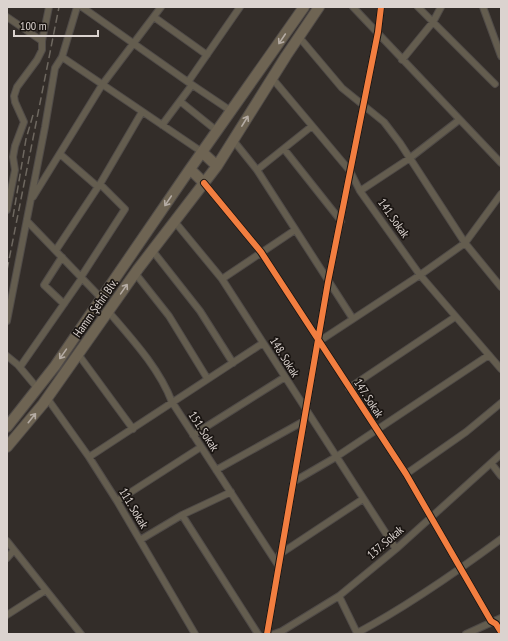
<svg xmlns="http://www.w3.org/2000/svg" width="508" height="641" font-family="'PT Sans Narrow',sans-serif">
<rect width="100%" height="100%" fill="#332d29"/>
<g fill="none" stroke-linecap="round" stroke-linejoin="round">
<defs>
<path id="street" d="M82 7 188 82 240 7
M353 7 501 163
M418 7 495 84
M483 7 501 56
M7 17 42 41
M154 17 207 55
M299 37 342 88 384 122 400 143 465 243 501 287
M62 57 202 152
M402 60 433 22 441 7
M272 78 350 171 360 191 420 275 501 369
M188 82 231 111
M181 102 217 131
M162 125 192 85
M233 140 257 170 353 319
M284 149 341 221
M60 154 98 187
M257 170 312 126
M204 183 261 252 406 474 491 621 496 624 501 632
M360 191 410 158 459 120
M33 197 102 85 161 7
M7 210 15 170 13 157 15 146 24 122 15 102 14 96 17 87 37 60 42 50V41L49 7
M27 221 102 299
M175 222 222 279 396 549
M56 250 100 184 142 112
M152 250 200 311 233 363
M62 257 44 285 64 304
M135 273 169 316 207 378
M81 277 125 209 100 184
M222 279 295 230
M108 311C132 339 159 368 172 402L278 565
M7 321 45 127 55 68 62 57 77 7
M318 342 420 275 465 243 501 194
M78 354 133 429
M7 356 18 365 38 389
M20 367 82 278
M349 388 455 317
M47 398 89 457 117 501 195 634
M193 435 285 377
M89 457 263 343
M491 463 501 476
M216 470 304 421
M406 474 466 432 501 403
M293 482 336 457 489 355
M117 501 201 447
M182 515 258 634
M140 540 182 515 231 492
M7 541 81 634
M280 554 363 499
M7 558 14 550
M339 596 357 633C408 606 455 573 501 539
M7 615 46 590
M267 634 328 282 378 32 381 7
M274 634 282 631 339 596 396 549 501 454
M466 634 501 618"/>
<path id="primary" d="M202 152 217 166
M190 169 204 183
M7 427 55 366 190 169 304 7
M7 447 43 404 138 269 217 166 286 56 319 7"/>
</defs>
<use href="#street" stroke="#504b48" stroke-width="8"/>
<use href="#primary" stroke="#504b48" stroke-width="12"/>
<use href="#street" stroke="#645d4f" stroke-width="6"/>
<use href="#primary" stroke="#6e6453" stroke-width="10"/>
<path stroke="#6e6860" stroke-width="1.5" stroke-dasharray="8 4" stroke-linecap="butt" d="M13 217 26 139 33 115
M7 270 59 7"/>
<defs>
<path id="cycleway" d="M204 183 261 252 406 474 491 621 496 624 501 632
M267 634 328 282 378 32 381 7"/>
</defs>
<use href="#cycleway" stroke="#1a1512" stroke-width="8"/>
<use href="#cycleway" stroke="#f27e40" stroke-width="6"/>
</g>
<defs><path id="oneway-shaft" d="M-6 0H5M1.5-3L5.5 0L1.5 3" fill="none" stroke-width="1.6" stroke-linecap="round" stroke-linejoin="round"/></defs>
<g stroke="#b5aca4">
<use href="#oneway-shaft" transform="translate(282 39) rotate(124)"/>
<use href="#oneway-shaft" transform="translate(245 121) rotate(-58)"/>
<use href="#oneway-shaft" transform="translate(168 201) rotate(124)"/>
<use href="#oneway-shaft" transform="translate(124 289) rotate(-55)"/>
<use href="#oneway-shaft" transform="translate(63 354) rotate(125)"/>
<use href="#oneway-shaft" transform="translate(32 418) rotate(-51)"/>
</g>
<g text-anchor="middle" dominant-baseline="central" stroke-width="3.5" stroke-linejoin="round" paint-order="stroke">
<g font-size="12" fill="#dbd3cf" stroke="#1a1512">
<text transform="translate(394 218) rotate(55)">141. Sokak</text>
<text transform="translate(95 308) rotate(-55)">Hamm Şehri Blv.</text>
<text transform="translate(285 357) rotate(58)">148. Sokak</text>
<text transform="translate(369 398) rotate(57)">147. Sokak</text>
<text transform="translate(204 431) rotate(57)">151. Sokak</text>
<text transform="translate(134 508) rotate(59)">111. Sokak</text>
<text transform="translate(385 542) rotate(-41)">137. Sokak</text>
</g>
</g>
<rect width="508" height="641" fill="none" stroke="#dbd3cf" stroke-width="16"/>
<path d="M14 30v6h84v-6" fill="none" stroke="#dbd3cf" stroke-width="2"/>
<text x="20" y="30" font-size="12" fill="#dbd3cf" stroke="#1a1512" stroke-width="3" paint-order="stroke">100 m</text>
</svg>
